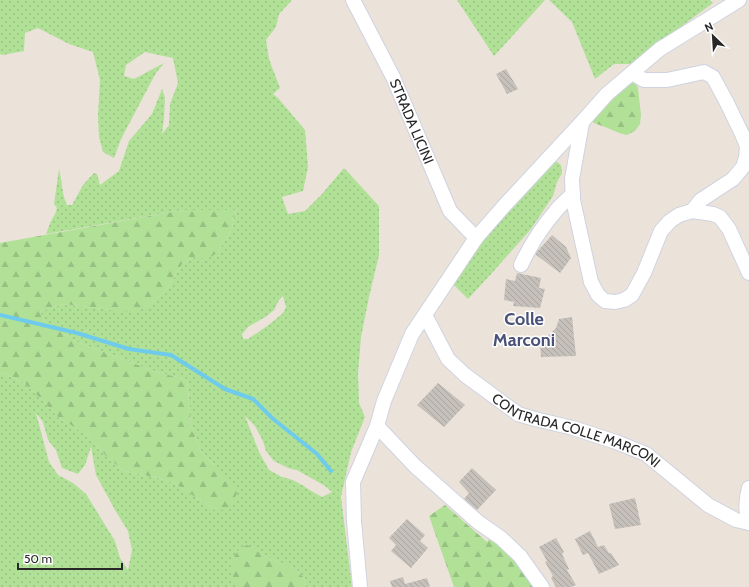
<svg xmlns="http://www.w3.org/2000/svg" width="749" height="587" font-family="Cabin,sans-serif">
<defs>
<pattern id="grass-dots" width="8" height="8" patternUnits="userSpaceOnUse"><rect width="8" height="8" fill="#b0e197"/><path d="M2 2h.1M6 6h.1" fill="none" stroke="#97c182" stroke-width="1.8" stroke-linecap="round"/></pattern>
<pattern id="forest-firs" width="22" height="20" patternUnits="userSpaceOnUse"><rect width="22" height="20" fill="#b0e197"/><path d="M5 1l3.5 6h-7zM16 11l3.5 6h-7z" fill="#97c182"/></pattern>
<pattern id="building-back-hatch" width="6" height="6" patternUnits="userSpaceOnUse"><rect width="6" height="6" fill="#c6c0ba"/><path d="M-1 5l2 2M0 0l6 6M5-1l2 2" fill="none" stroke="#aaa5a0"/></pattern>
</defs>
<rect width="100%" height="100%" fill="#ebe3da"/>
<path fill="url(#grass-dots)" fill-rule="evenodd" d="M0 0H292L279 14 276 27 266 40 269 59 280 88 273 94 278 98 305 130 308 167 303 191 282 197 288 214 305 211 322 194 344 168 379 206V255L369 297 361 337 358 373 359 403 365 417 351 452 341 497 352 587H306L304 578 296 569 284 565 262 554 247 546 235 586V587H0V373L8 375 24 383 39 397 58 417 87 435 107 457 124 471 158 478 174 483 215 510 214 465 201 452 191 425 187 380 154 371 77 342 45 322 40 311 64 304 103 309 133 312 148 306 167 289 182 264 196 256 218 252 232 228 235 211 183 210 46 234 51 221 55 214 57 208 54 204 59 169C62 180 62 196 67 205H72L83 185 94 173 97 174 100 185 119 171 129 141 152 114 162 89 165 97 164 118 162 134 169 125 170 104 178 83 173 58 145 52 126 65 124 76 134 79 164 63 156 73 149 86 121 139 114 158 103 152 99 137 98 115 100 80 93 52 69 44 38 28 25 33 24 51 3 55 0 54ZM283 296 286 307 283 313 270 324 248 339H243L242 334 248 327 267 316 274 310 279 300ZM36 413 43 422 48 440 56 450 62 468 78 474 85 465 91 447 96 475 115 510 128 531 132 550 128 570 120 558 115 541 86 494 73 483 58 475 49 462ZM245 416 255 426 263 441 266 451 274 461 288 468 297 470 325 486 332 492 322 497 313 492 302 485 293 480 282 477 269 470 259 452Z
M457 0H545L494 56Z
M549 0H710L713 3 630 64H614L595 79 572 22Z
M554 160 561 165 562 173 557 182 553 196 531 229 491 274 468 299 452 283 500 218Z"/>
<path fill="url(#forest-firs)" d="M629 81H634L638 88 641 115 640 124 635 131 627 135 619 133 610 129 594 123 591 120Z
M183 210H235L232 228 218 252 206 260 196 256 182 264 167 289 148 306 133 313 103 309 64 304 40 311 45 322 77 342 154 371 187 380 191 425 201 452 214 465 238 491 230 509 215 510 174 483 158 478 124 471 107 457 87 435 58 417 39 397 24 383 8 375 0 373V243Z
M445 505 487 542 493 534 540 587H454L429 516Z
M247 545 262 554 284 565 296 569 304 578 306 587H235L230 563 239 549Z"/>
<g fill="none" stroke-linecap="round" stroke-linejoin="round">
<path stroke="#6ecbec" stroke-width="4" d="M0 315 77 333 129 349 171 355 225 389 253 399 272 418 317 454 331 471"/>
</g>
<path fill="url(#building-back-hatch)" d="M506 69 518 89 507 94 496 74Z
M552 235 566 247 571 258 560 273 535 254Z
M517 273 541 278 539 288 545 289 540 308 513 306 514 302 504 300 506 279 515 281Z
M572 317 576 356 541 357 540 339 546 338 556 328 559 319Z
M438 383 465 405 444 427 417 405Z
M472 468 496 490 477 510 464 499 469 493 459 482Z
M635 498 641 525 615 529 609 504Z
M407 519 425 535 420 541 428 548 411 568 391 551 396 545 389 538Z
M590 531 598 547 604 545 609 553H611L619 565 599 574 588 553 583 555 575 539Z
M556 538 564 552 562 554 569 569 567 570 576 585 571 587H556L551 578 553 576 545 562 547 561 539 547Z
M403 577 405 584 427 578 430 587H392L390 581Z"/>
<g fill="none" stroke-linecap="round" stroke-linejoin="round">
<defs>
<g id="minor">
<path id="s1" d="M353 0 393 77 450 211 476 238"/>
<path d="M632 73 644 80H667L704 72 713 77 726 101 742 134 747 146 746 158 743 167 733 179 701 200 692 211"/>
<path d="M582 123 572 179 573 200 591 282 598 295 605 301 615 302 624 300 632 295 644 273 661 231 670 221 679 215 692 211 713 214 720 217 729 229 749 273"/>
<path d="M521 265C530 246 541 228 555 212 560 205 567 200 573 194"/>
<path id="s2" d="M425 315 448 359 465 375 518 414 535 419 573 428 616 442 646 454 708 505 736 520 749 523"/>
<path d="M377 426 415 466 478 522 501 538 520 556 542 587"/>
<path d="M749 488C746 498 745 512 749 523"/>
<path d="M360 587 354 521 353 482 377 426 384 401 412 334 476 238 504 206 582 122 607 94 660 49 739 0"/>
</g>
</defs>
<use href="#minor" stroke="#cfd3e1" stroke-width="16"/>
<use href="#minor" stroke="#fff" stroke-width="14"/>
</g>
<g text-anchor="middle" dominant-baseline="central" stroke-width="3" stroke-linejoin="round" paint-order="stroke">
<g font-size="14" fill="#282828" stroke="#fff">
<text stroke="none"><textPath href="#s1" startOffset="135">STRADA LICINI</textPath></text>
<text stroke="none"><textPath href="#s2" startOffset="199">CONTRADA COLLE MARCONI</textPath></text>
</g>
<g font-size="18" font-weight="bold" fill="#4a5278" stroke="#fff">
<text x="524" y="319">Colle<tspan x="524" dy="21">Marconi</tspan></text>
</g>
</g>
<g transform="translate(713 36) rotate(335)" stroke="#ffffff" stroke-width="3" paint-order="stroke">
<path d="M0-3L7 15L0 10L-7 15Z" fill="#282828"/>
<text y="-6" font-size="11" font-weight="bold" text-anchor="middle" fill="#282828">N</text>
</g>
<path d="M18 563v6h104v-6" fill="none" stroke="#282828" stroke-width="2"/>
<text x="24" y="563" font-size="12" fill="#282828" stroke="#ffffff" stroke-width="3" paint-order="stroke">50 m</text>
</svg>
